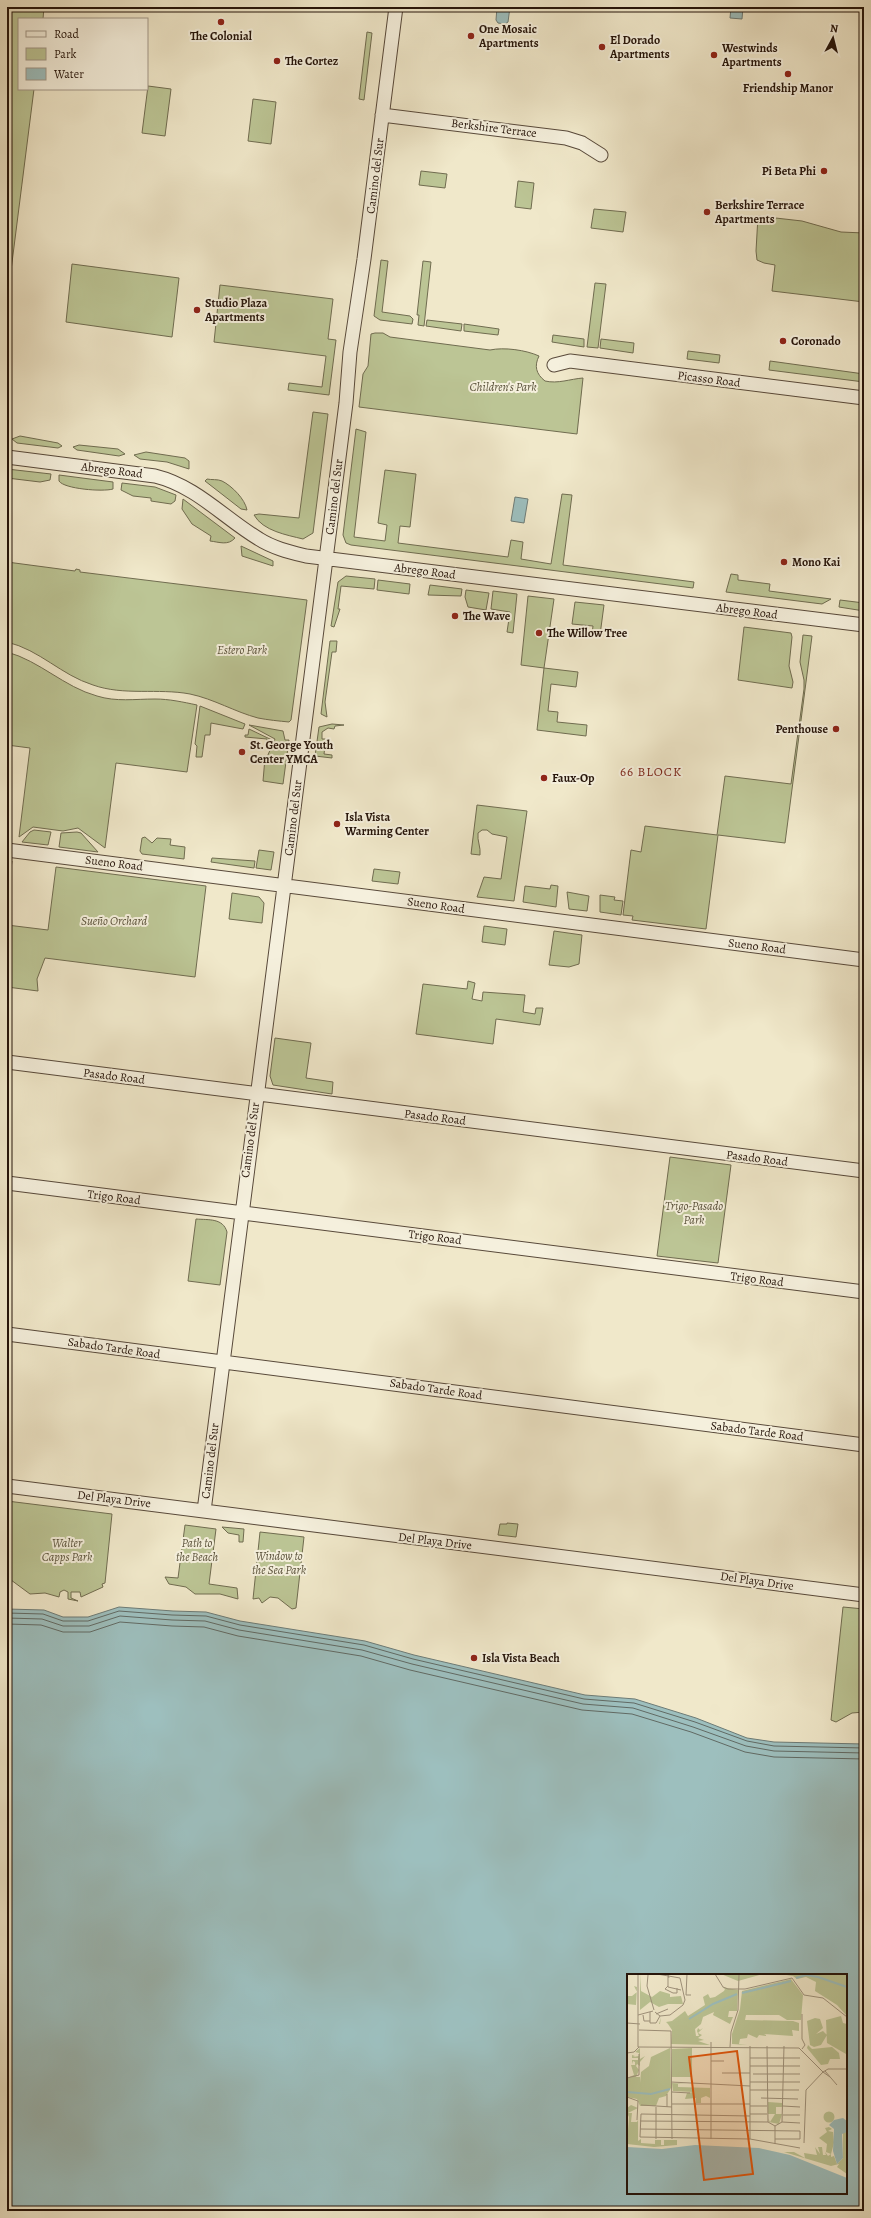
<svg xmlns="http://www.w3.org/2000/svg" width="871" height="2218" font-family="Alegreya,serif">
<rect width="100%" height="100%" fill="#f0e8ca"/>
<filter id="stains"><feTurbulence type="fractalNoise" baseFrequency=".005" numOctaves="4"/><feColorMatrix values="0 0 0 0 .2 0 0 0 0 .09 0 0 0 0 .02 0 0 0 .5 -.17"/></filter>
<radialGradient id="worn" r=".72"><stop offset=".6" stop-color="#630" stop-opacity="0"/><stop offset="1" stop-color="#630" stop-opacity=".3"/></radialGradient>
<path fill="#bcc595" stroke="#706c50" d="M7 7H44L43 19H19V89H34L7 302Z
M367 32 372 33 364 100 359 99Z
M148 86 171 89 165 136 142 133Z
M253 99 276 102 271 144 248 141Z
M421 171 447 174 445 188 419 185Z
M518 181 534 183 531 209 515 207Z
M594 209 626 212 623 232 591 228Z
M758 216 802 221 841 232 864 233V302L772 291 775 265 764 263 757 260 756 251Z
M381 260 388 261 382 312 410 316 413 319 412 324 380 320 374 316Z
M423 261 431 262 424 326 418 325 419 315H417Z
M72 264 179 278 172 337 66 322Z
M595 283 606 284 598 348 587 347Z
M220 285 333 299 328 339 336 340 329 395 288 390 289 383 322 387 326 356 214 342Z
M427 320 462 324 461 331 426 326Z
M464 324 499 329 498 335 464 331Z
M375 333H383L390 337 490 350C504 347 526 350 539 356 534 366 536 374 545 381 558 384 570 379 583 378L577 434 359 407 363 374 368 366 371 334Z
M553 335 584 339V347L552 342Z
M601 339 634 343 633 353 600 348Z
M688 351 720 355 719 363 687 359Z
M770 361 864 374V382L769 370Z
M313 412 328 414 313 533 303 539C287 535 263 531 254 515L259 514 299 518Z
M356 429 366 432 354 537 385 541 387 525 378 523 385 470 416 474 410 527 400 526 398 543 508 557 511 540 523 542 521 559 551 564 562 494 572 495 563 565 694 582 693 588 351 545 346 543 343 535Z
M20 436 58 443 62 446 58 448 17 443 12 439Z
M79 445 118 449 125 454 119 456 77 450 73 447Z
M146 452 185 458 189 461V469L167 462 140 459 134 455Z
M7 469 51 474 50 480 40 482 7 478Z
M59 475 113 482V489C103 492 64 489 59 481Z
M207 479C211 480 218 479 222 481 232 486 245 499 247 510L241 509 205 481Z
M122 483 155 487 176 495 175 501 171 504 151 501V498L133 496 121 490Z
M183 499 235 538C228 546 219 542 210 541L211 536 192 524 182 509Z
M241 546 273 561V566L242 556Z
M7 562 75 571 76 569 80 570V572L307 600 291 720 289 722C279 721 268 720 258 718 235 712 214 699 190 694 158 688 124 696 93 685 61 675 40 650 7 642Z
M731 574 738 575V580L770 584 769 591 831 599 822 604 726 592Z
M346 576 375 579 374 589 341 586 338 609H340L334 627 331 626 338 582Z
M378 580 410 584 409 594 377 590Z
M430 585 462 589 461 596 428 595Z
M466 590 489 593 486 610 468 607 465 597Z
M493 591 517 594 513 633 507 632 510 612 491 609Z
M528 596 554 599 544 668 578 672 576 687 551 684 548 711 558 712 557 722 587 725 586 736 537 730 544 668 521 665Z
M840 600 864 603V611L839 607Z
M575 602 604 605 600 635 592 634 593 626 572 624Z
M744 627 791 633 792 637 789 666 793 682 792 688 738 680Z
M803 635 812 636 785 843 718 835 706 929 632 920 633 916 623 915 631 850 641 852 645 826 717 835 725 776 791 784 804 689V680L800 662Z
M330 641H337L336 652H332L325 702 327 717 321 714Z
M7 652C40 661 64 687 97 696 116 702 135 699 155 699 169 699 183 702 197 705L187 772 116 763 105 848 78 828 63 831 33 827 19 837 30 748 7 745Z
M200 706 245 724 243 729 211 723 210 735H205L202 757H196L197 746 195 744Z
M332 724 344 725 335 726 334 729 328 728 322 732V739H326L324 754 332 755V758L315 756 319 727Z
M249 725 283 731 285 740H289L283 784 263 781 265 758 267 757 275 739Z
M249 729 272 740 269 749H266L267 739 245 737V735H248Z
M477 805 527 811 514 901 477 897 484 877 501 879 507 837 492 834 487 830H482L478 833C477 841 481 847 480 855L471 854Z
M34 830 51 832 48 845 22 842 30 832Z
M77 832 81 833 98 852 59 847 61 833Z
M145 837 152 843 157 838 171 839 170 845 185 847 184 859 142 854 140 851 142 838Z
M259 850 274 852 271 870 256 868Z
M212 858 255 861 254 868 211 862Z
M7 861H12L7 901Z
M56 867 206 886 195 977 45 958 37 979 38 991 7 987V925L48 930Z
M374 869 400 872 398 884 372 881Z
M551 885 558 886 556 907 523 902 525 886 550 889Z
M567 892 589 896 587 911 569 909Z
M232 893 259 897 264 903 262 923 229 919Z
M600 895 615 897 614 900 623 901 621 915 600 912Z
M484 926 507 929 505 945 482 942Z
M554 931 582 935 579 964 569 967 549 965Z
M468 981 475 983 472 999 482 1001 483 992 525 995 523 1012 535 1014 536 1008H543L540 1025 496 1019 493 1044 416 1034 423 984 467 989Z
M275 1038 311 1043 306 1078 333 1082 332 1094 273 1085 270 1076Z
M670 1157 731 1165 718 1263 657 1256Z
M196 1219C209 1220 223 1218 227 1232L220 1285 188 1281Z
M7 1501 112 1514 105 1583 102 1584 103 1587 81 1597 80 1592H71V1598L78 1601 68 1599V1592L64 1590 60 1592 59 1597 45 1593 30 1594 7 1577Z
M507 1523 518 1524 516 1537 498 1535 500 1524H507Z
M185 1525 216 1529 209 1584 237 1588 238 1599 220 1594H195L186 1587 169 1584 165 1577 178 1578Z
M222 1527 244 1529 243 1542H239V1535L228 1533Z
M260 1532 304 1537 296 1608 292 1609 278 1598 270 1597 262 1603 259 1598 253 1599Z
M843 1607 864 1609V1712L852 1713 836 1722 831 1720Z"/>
<path fill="#9dbfbe" stroke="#6d7b76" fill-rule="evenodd" d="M497 7H510L508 22 505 24 498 23 496 20Z
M731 7H743L742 19 730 18Z
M515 497 528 499 524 523 511 521Z
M119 1607 173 1611 206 1612 240 1621 365 1641 414 1655 585 1695 635 1699 696 1718 747 1738 774 1742 864 1744V2211H7V1609L44 1610 63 1617H88ZM628 1975H846V2193H628Z"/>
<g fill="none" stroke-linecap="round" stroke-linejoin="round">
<path stroke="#616a64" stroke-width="1" d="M7 1613 43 1614 63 1621H88L119 1611 172 1615 206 1616 240 1625 364 1645 413 1659 584 1699 634 1703 695 1722 747 1741 774 1746 864 1748
M7 1618 42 1619 63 1626H89L120 1616 172 1620 205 1621 239 1630 362 1650 412 1664 583 1704 633 1708 693 1727 746 1746 774 1751 864 1753
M7 1624 41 1625 63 1632H90L120 1622 172 1626 204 1627 238 1636 361 1656 410 1670 582 1710 632 1714 691 1732 745 1752 774 1757 864 1759"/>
<defs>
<path id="minor" d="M382 115 566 138 582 143 601 155
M554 365 570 361 864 398
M7 457 155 476C196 486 224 518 259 539 273 548 290 552 306 556L864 625
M7 850 864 960
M7 1062 864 1171
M7 1183 864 1292
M7 1334 864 1445
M7 1486 864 1595
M204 1511 346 403 350 352 364 259 396 7"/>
</defs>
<use href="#minor" stroke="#58493a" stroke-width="15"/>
<use href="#minor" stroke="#f5f0dd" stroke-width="13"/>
</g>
<g fill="#8f2418" stroke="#f5f0dd" stroke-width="1.5">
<circle cx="221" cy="22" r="4"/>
<circle cx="471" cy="36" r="4"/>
<circle cx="602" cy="47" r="4"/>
<circle cx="714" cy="55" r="4"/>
<circle cx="277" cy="61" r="4"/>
<circle cx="788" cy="74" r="4"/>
<circle cx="824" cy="171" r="4"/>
<circle cx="707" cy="212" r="4"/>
<circle cx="197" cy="310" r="4"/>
<circle cx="783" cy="341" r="4"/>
<circle cx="784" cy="562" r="4"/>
<circle cx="455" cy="616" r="4"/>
<circle cx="539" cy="633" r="4"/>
<circle cx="836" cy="729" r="4"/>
<circle cx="242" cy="752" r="4"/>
<circle cx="544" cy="778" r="4"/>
<circle cx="337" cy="824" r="4"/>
<circle cx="474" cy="1658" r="4"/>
</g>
<g text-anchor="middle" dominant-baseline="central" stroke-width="4" stroke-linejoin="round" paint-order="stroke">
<g font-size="12" font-weight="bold" fill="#25140a" stroke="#f5f0dd" text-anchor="start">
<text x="479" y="29">One Mosaic<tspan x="479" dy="14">Apartments</tspan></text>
<text x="221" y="36" text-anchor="middle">The Colonial</text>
<text x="610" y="40">El Dorado<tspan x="610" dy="14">Apartments</tspan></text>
<text x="722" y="48">Westwinds<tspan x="722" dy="14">Apartments</tspan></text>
<text x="285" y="61">The Cortez</text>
<text x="788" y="88" text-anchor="middle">Friendship Manor</text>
<text x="816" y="171" text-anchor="end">Pi Beta Phi</text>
<text x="715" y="205">Berkshire Terrace<tspan x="715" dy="14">Apartments</tspan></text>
<text x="205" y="303">Studio Plaza<tspan x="205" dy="14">Apartments</tspan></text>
<text x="791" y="341">Coronado</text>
<text x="792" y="562">Mono Kai</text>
<text x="463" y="616">The Wave</text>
<text x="547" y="633">The Willow Tree</text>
<text x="828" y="729" text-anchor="end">Penthouse</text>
<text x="250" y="745">St. George Youth<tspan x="250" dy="14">Center YMCA</tspan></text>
<text x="552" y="778">Faux-Op</text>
<text x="345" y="817">Isla Vista<tspan x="345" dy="14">Warming Center</tspan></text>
<text x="482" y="1658">Isla Vista Beach</text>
</g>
<g font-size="12" fill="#25140a" stroke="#f5f0dd">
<text transform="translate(494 128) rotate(7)">Berkshire Terrace</text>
<text transform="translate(375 176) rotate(-83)">Camino del Sur</text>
<text transform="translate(709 379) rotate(7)">Picasso Road</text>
<text transform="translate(112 470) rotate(7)">Abrego Road</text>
<text transform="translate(334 497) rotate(-83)">Camino del Sur</text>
<text transform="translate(425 571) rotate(7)">Abrego Road</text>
<text transform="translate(747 611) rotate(7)">Abrego Road</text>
<text transform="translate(293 818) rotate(-83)">Camino del Sur</text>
<text transform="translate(114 863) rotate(7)">Sueno Road</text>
<text transform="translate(436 905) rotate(8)">Sueno Road</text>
<text transform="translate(757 946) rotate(7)">Sueno Road</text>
<text transform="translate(114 1076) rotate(7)">Pasado Road</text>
<text transform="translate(435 1117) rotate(7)">Pasado Road</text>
<text transform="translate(250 1140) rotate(-82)">Camino del Sur</text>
<text transform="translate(757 1158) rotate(7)">Pasado Road</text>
<text transform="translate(114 1197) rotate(7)">Trigo Road</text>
<text transform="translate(435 1237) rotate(7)">Trigo Road</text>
<text transform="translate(757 1279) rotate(7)">Trigo Road</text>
<text transform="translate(114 1348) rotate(8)">Sabado Tarde Road</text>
<text transform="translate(436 1389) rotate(8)">Sabado Tarde Road</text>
<text transform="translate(757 1431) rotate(7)">Sabado Tarde Road</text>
<text transform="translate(210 1461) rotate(-83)">Camino del Sur</text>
<text transform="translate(114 1499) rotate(7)">Del Playa Drive</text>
<text transform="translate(435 1541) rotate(7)">Del Playa Drive</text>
<text transform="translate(757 1581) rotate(8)">Del Playa Drive</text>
</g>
<g font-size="12" font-style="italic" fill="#5a523b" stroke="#f5f0dd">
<text x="503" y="387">Children's Park</text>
<text x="242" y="650">Estero Park</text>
<text x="114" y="921">Sueño Orchard</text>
<text x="694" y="1206">Trigo-Pasado<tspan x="694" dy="14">Park</tspan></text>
<text x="67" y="1543">Walter<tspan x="67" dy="14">Capps Park</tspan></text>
<text x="197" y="1543">Path to<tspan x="197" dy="14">the Beach</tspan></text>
<text x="279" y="1556">Window to<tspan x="279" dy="14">the Sea Park</tspan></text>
</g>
<g font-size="13" letter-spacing="1" fill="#7a1f14" stroke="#f5f0dd">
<text x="651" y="771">66 BLOCK</text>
</g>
</g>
<g transform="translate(627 1974)">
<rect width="220" height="220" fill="#f0e8ca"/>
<path d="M13 0 14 17 25 23 33 17 43 20V23L54 22 56 30H41L32 33 23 28 13 36V40ZM94 0H136L111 7ZM153 0H220V42L210 31 188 17 189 8 179 3 170 5 166 2ZM164 5 176 21 174 46H160L152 41H119L118 46 166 47 172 49V57L165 56 166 62 137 60 139 61V62L132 61 130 64 121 60 120 64 113 65 112 70 105 69 120 71 105 70V60L113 35 115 17ZM7 12 10 13 9 31 0 30V22H5L10 18ZM95 13 111 16 110 37H102L101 43H106L103 50 86 41 87 38 76 43 74 50 68 55 69 62H72L70 57 71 54 75 53 71 54 73 56 76 54 71 59 75 61 71 64 77 66 71 67 83 71 44 70 45 56 41 50H13H32L34 43 33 50H41L39 48 45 47 58 37 61 42 78 31 76 23 81 20 83 24 88 23 97 17 98 15ZM214 42 216 49 220 50 219 80 200 69 199 46ZM188 44 193 45 196 54 189 60 196 57 200 61 194 71 187 73 183 71 180 47ZM181 71 185 75 205 73 212 79 213 85H203L201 90 194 91 180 74ZM13 74V85L18 82 13 88V92L10 90 9 92 12 96 9 103H13V109L14 98 22 92 24 83 43 74 44 114 39 122 32 124 29 132H13L10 125 0 123V104L7 101 4 91H8V88L6 87 5 90V86H11V84H5V81L8 82 6 83 12 82V79L8 78ZM65 74V103H44L45 75ZM45 109 59 110H51V113L83 114V124L79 122 74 124V129H69V124L58 125 60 119 66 118 46 117ZM141 128 155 129 156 133H149V140H155L152 150 142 148 141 144 143 148 148 140H141ZM4 131 11 134 1 139H5L4 148H10L11 146V167L14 165V169L28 170V166H34V171H37V166H50V171L27 173 0 170 2 143 0 139V134ZM196.5 143a5.5 5.5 0 1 1 11 0a5.5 5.5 0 1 1-11 0ZM202 153 205 155 201 157 206 158 207 169 204 180 199 178 200 170 192 164 200 158 198 154ZM216 158H220V200L210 193 212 190 204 192 157 178H167L178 184 177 179 190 181 188 173 193 180 191 173H195L196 181H199L198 178 201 182 204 180V183L207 182 210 190 216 184Z" fill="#bcc595"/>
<path d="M216 144 220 147V158L215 160 216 184 210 190 206 177 207 155 202 151 207 146ZM68 171 132 174 163 181 220 204V220H0V173L35 175Z" fill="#9dbfbe"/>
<path fill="none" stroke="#9dbfbe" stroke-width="2" d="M191 3 220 13M169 4 179 1 191 3M115 19 164 7M62 45 86 30 110 20M0 118 24 120 43 115"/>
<path fill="none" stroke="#9f937d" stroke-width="1" d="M11 0V73L172 74 196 98 201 95H220M30 0 53 4M60 0 59 21H64M88 0 96 13 101 15H118L165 4 177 21 196 24 220 43M21 1 20 12 27 36M42 4 41 1V13L54 16M41 12 38 15 46 19H50V14M23 38V49H29L33 42M28 38 33 42 43 41 56 31 58 26 53 4M29 40 41 35M175 40V65L178 71 175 75M11 41 26 37M16 41 17 47H23M0 49 13 50M12 56 44 57 45 165M140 72 141 148M103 73 104 58 111 36 112 0M0 79 7 78 12 73M123 84H173M84 87H97M123 92H173M198 97 210 111M95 99H123M126 100H173M0 104 12 101V80M44 108 123 112M123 108H173M123 116H172M45 118 63 119M0 123 11 127 10 146M134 124 171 125M45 130H123M14 131 45 133M123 132H140M156 132 173 133M40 133V120M123 140H140M156 141H173M13 147 141 148 148 152 155 148M155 148 157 72M155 148 173 149M13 155 173 157V165H148M13 163 123 165 173 174M13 163 14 140 123 142M29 165V133M84 165V68M123 165V72M177 169 179 116 196 98 203 103M148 170V152"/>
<path fill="#de560c" fill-opacity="0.15" stroke="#de560c" stroke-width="2" d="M110 77 126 200 77 206 62 83Z"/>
<rect width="220" height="220" fill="none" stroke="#25140a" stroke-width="2"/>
</g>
<rect width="871" height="2218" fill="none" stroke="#f0e8ca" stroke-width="24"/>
<rect x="8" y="8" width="855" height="2202" fill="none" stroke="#25140a" stroke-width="2"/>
<rect x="12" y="12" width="847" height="2194" fill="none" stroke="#25140a"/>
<rect x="18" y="18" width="130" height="72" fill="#f5f0dd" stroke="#a29889"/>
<rect x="26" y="31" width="20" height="6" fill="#f5f0dd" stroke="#a29889"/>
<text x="54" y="38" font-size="12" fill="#25140a">Road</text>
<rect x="26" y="48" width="20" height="12" fill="#bcc595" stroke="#a29889"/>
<text x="54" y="58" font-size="12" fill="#25140a">Park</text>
<rect x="26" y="68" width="20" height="12" fill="#9dbfbe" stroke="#a29889"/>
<text x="54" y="78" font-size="12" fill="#25140a">Water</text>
<g transform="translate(833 38) rotate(7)" stroke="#f5f0dd" stroke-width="3" paint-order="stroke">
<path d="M0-3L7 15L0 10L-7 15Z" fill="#25140a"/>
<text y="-6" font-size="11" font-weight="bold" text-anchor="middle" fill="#25140a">N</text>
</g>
<rect width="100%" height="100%" filter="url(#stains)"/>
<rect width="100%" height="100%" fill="url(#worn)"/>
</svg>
